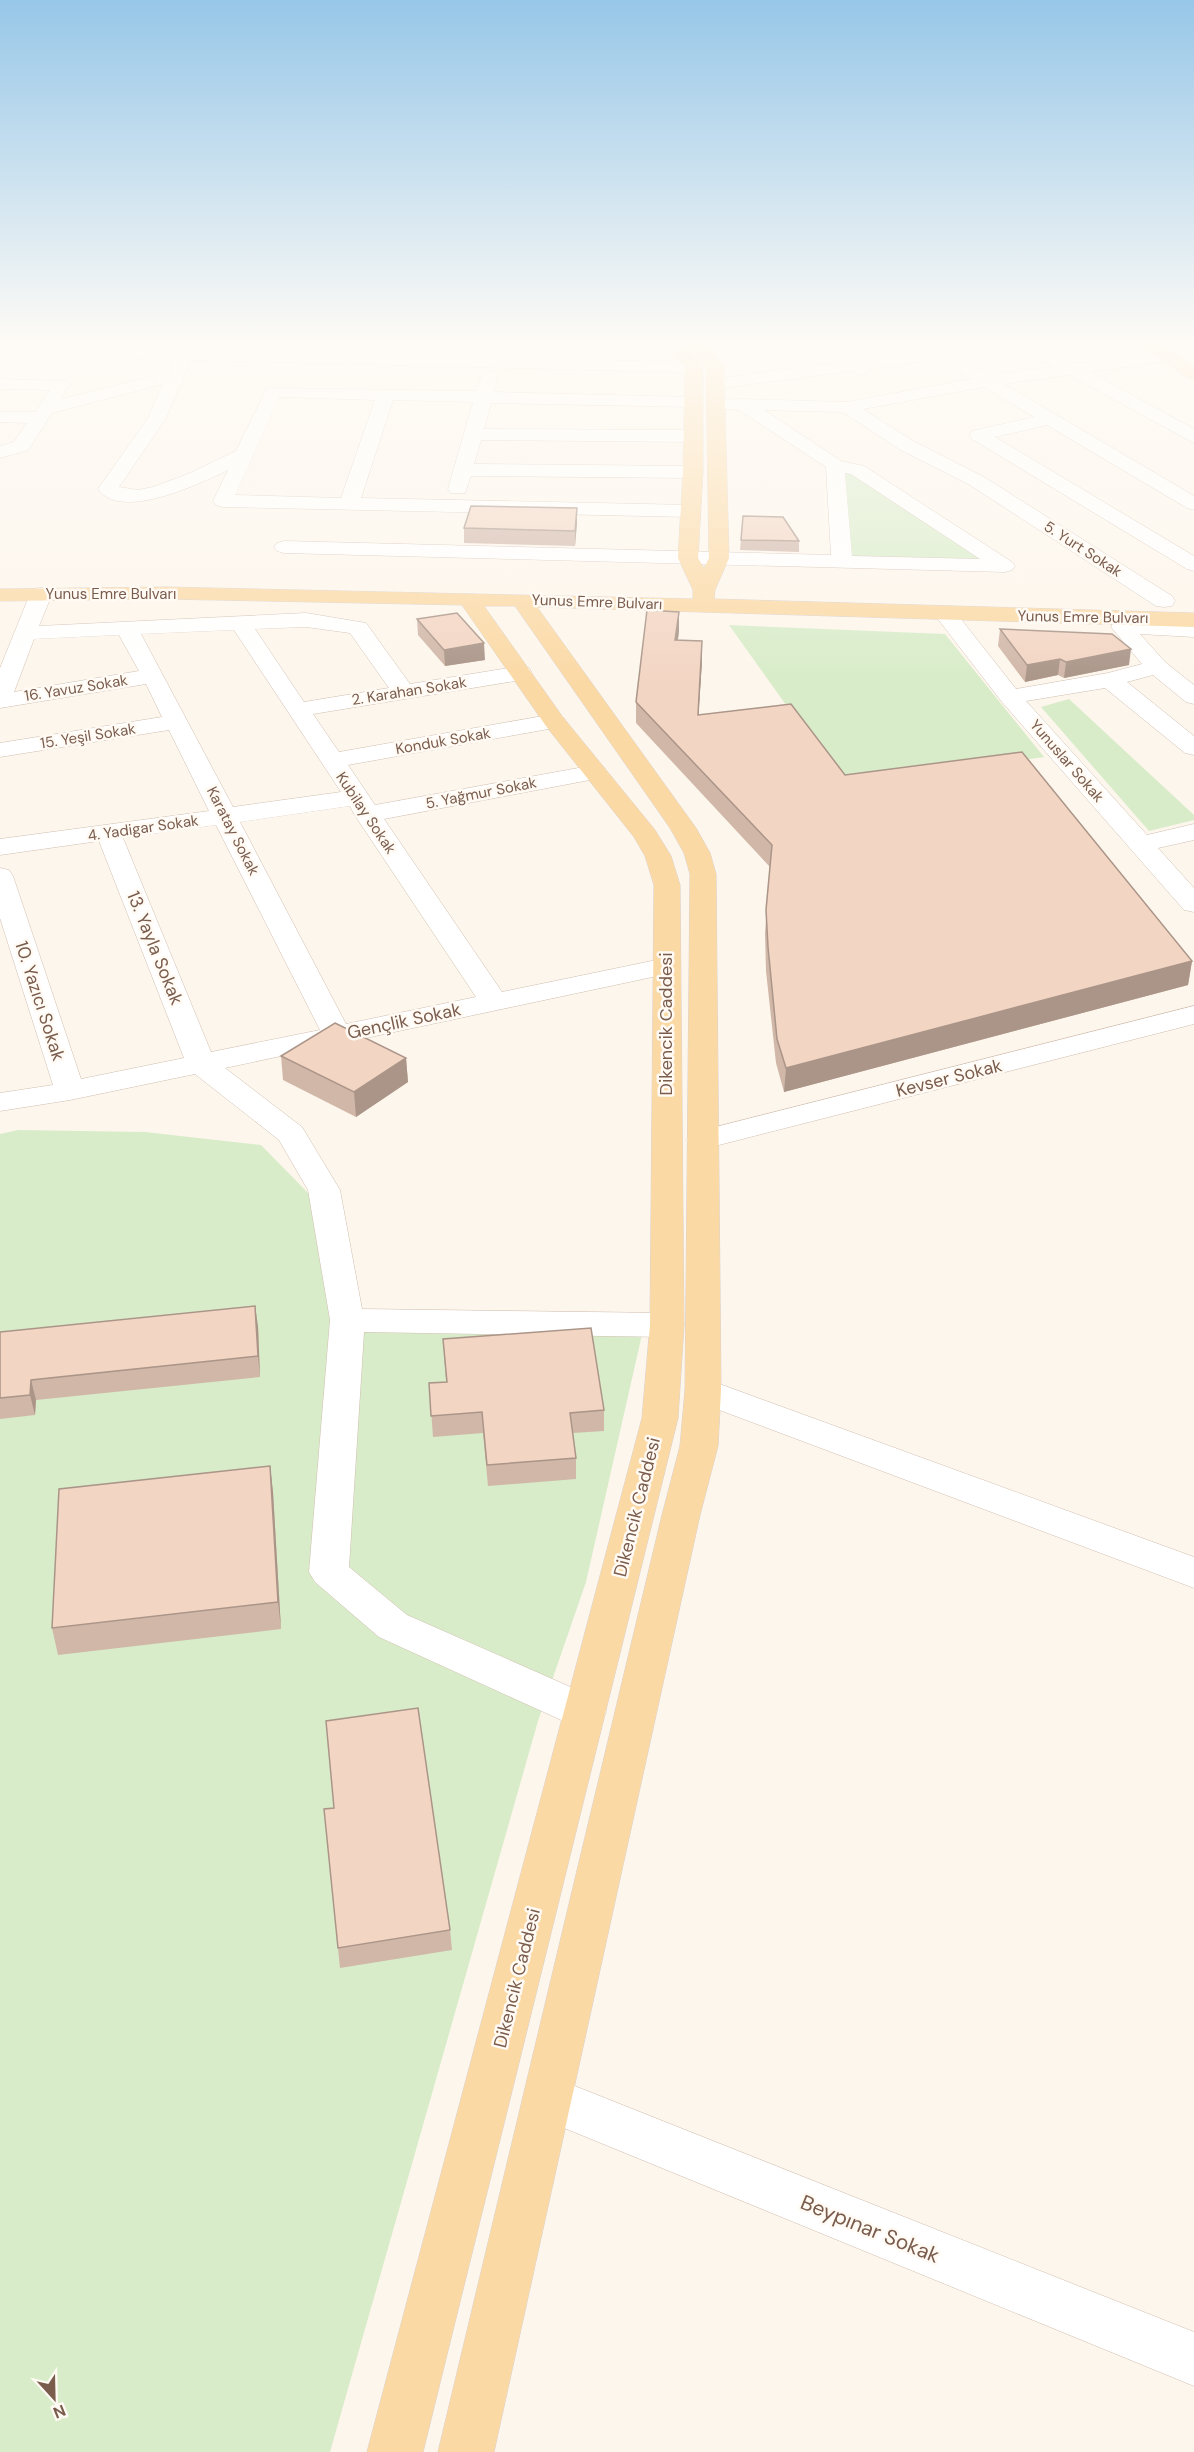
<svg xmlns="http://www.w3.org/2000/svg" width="1194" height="2452" font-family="'DM Sans',sans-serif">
<rect width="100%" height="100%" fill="#fdf6ec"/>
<path fill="#d8ecc9" d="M842 472 851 473 989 563 849 559Z
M729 625 945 634 1044 757 843 785Z
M1069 699 1194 815V820L1149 831 1041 707Z
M18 1130 145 1132 261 1145 312 1197 361 1323 643 1330 586 1582 538 1721 330 2452H0V1134Z"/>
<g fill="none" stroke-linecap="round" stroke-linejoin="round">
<defs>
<path id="minor" d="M186 341H202L197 350 715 363 721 364 724 368 721 372 715 373 191 360 166 418 119 487 138 490 153 487 188 474 236 451 267 388 476 391 483 372H495L498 376 493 392 692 397 698 398 701 402 698 406 692 407 491 403 484 429 692 430 699 432 701 436 699 440 692 442 481 440 474 464 693 466 700 468 703 472 700 476 693 478 471 476 465 493H451L448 489 473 402 393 400 361 498 691 505 698 507 701 511 698 515 691 517 223 507 216 505 213 501 228 470C201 483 121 522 98 489L148 418 163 384 52 413 28 450 0 458V446L14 442 27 423 0 422V412H35L50 390 0 389V379L68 381 71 385 66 389 61 399 168 373 174 359 0 355V345L180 349ZM279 397 375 400 341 498 235 495Z
M761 341H824L856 360 925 351 912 341H932L990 375 1054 366 1015 345 1013 341H1033L1075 364 1169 351 1175 352 1178 356 1175 360 1169 361 1090 372 1194 429V443L1069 375 1004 384 1194 496V510L1187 508 1047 425 995 437 1194 556V571L1187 569 972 439 970 435 972 431 1034 417 984 387 863 409 913 441 984 477 1172 596 1175 601 1172 606 1164 607 1156 606 970 485 899 449 843 412 764 410 841 461 864 466 1012 562 1015 566 1012 570 1005 572 284 553 277 551 274 547 277 543 284 541 831 555 826 467 739 410 710 408 707 404 710 400 742 399 847 402 971 379 939 359 868 369 866 374 860 375 850 371 715 389 709 388 706 384 709 380 715 379 836 363 806 343 799 346 706 358 700 357 697 353 700 349 706 348ZM845 473 851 474 980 559 852 556Z
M41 588 49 589 52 594 39 626 306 613 366 623 410 684 521 666 529 668 532 673 529 678 521 680 313 714 339 752 554 714 562 716 566 721 562 726 554 728 348 765 375 805 595 765 604 767 607 772 604 777 595 779 384 819 502 992 666 958 676 960 680 966 676 972 225 1068 302 1127 340 1190 362 1309 667 1313 679 1317 684 1325 679 1333 667 1337 364 1332 349 1567 407 1615 600 1700 606 1712 600 1724 585 1729 570 1724 379 1637 315 1582 309 1572 330 1320 308 1190 279 1140 195 1074 70 1100 0 1111V1093L53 1085 0 918V868L9 870 13 876 81 1079 184 1058 99 841 0 855V839L209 811 169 730 0 757V743L162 717 146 684 0 708V668L30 594 33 589ZM306 627 350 633 389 688 304 702 255 629ZM234 630 341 792 233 807 141 634ZM119 635 139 671 14 692 34 639ZM350 806 354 814 476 997 346 1024 240 822ZM216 825 320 1030 211 1052 123 838Z
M945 607 953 609 1016 689 1108 673 1142 664 1111 627 1114 622 1122 620 1194 623V637L1140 634 1165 662 1194 685V704L1186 702 1153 675 1127 682 1194 736V755L1185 753 1105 688 1026 701 1147 835 1194 824V840L1158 848 1194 888V912L1184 910 1002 702 934 614 937 609Z
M1194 1006V1024L703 1149 692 1147 687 1140 692 1133Z
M703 1378 1194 1557V1588L690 1399 685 1390 690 1381Z
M547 2075 1194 2332V2386L530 2114 523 2098 530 2082Z"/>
<path id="major" d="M686 341H703L712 349 724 368 729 558 715 590 714 599 1194 613V627L537 607 696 828 710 853 716 874 721 1390 718 1446 700 1515 494 2452H438L662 1515 680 1446 685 1390 690 874 684 853 670 828 515 606H484L562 716 655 830 671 856 680 885 684 1325 678 1418 423 2452H367L642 1418 650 1325 654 885 645 856 634 837 546 726 462 605 166 599 0 601V589L166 587 693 599V590L678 558 683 472 685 367 674 352 676 348H688L703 367V472L698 558 704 568 709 558 706 368Z
M1136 341H1155L1194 366V379L1188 378Z"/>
</defs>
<use href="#minor" stroke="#d1beb0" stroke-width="1"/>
<use href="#major" stroke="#dad1cd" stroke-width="1"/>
<use href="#minor" fill="#fff" fill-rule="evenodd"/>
<use href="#major" fill="#fbd9a5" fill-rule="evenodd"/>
</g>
<path fill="#d1b7a8" d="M577 523 575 546 464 543V528Z
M741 540 799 541V552L740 550Z
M417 619 485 660 445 666 418 635Z
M1000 629 1129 665 1064 678 1058 675 1025 682 998 646Z
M679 632 678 640 702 662 698 715 845 775 1192 961 1188 985 784 1092 776 1063 766 971 765 933 770 867 636 723V702Z
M281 1056 406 1058 408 1082 356 1117 283 1080Z
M258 1326 260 1377 36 1400 35 1415 0 1419V1332Z
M443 1339 604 1410V1431L573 1433 576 1458V1479L488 1486 483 1433 433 1437 429 1383 446 1382Z
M270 1466 273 1492 281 1629 58 1655 52 1628Z
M334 1808 450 1930 452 1950 340 1968 338 1948Z"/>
<path fill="#aa9588" d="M577 508V523L575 546V531Z
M679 612V632L674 660 675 640Z
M702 641V662L697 736 698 715Z
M484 643 485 660 445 666 444 650Z
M1131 649 1129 665 1064 678 1066 662Z
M1060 659 1058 675 1025 682 1027 665Z
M1192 961 1188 985 784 1092 786 1068Z
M406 1058 408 1082 356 1117 354 1092Z
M255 1306 258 1326 260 1377 258 1356Z
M31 1380 36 1400 35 1415 30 1395Z
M270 1466 273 1492 281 1629 278 1602Z"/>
<path fill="#f3d5c3" stroke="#aa9588" stroke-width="1.5" d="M471 506 577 508 575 531 464 528Z
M743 516 783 517 799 541 741 540Z
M647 610 679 612 675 640 702 641 698 715 791 704 845 775 1022 752 1192 961 786 1068 777 1039 768 947 766 910 772 845 636 702Z
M457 613 484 643 444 650 417 619Z
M1000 629 1112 634 1131 649 1066 662 1060 659 1027 665Z
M335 1023 406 1058 354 1092 281 1056Z
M255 1306 258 1356 31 1380 30 1395 0 1398V1332Z
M591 1328 604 1410 570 1413 576 1458 487 1465 482 1412 431 1416 429 1383 447 1382 443 1339Z
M270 1466 278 1602 52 1628 59 1489Z
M418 1708 450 1930 338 1948 324 1809 334 1808 326 1721Z"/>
<linearGradient id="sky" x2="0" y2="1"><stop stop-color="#97c7e8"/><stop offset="0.5" stop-color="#fefbf6"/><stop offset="1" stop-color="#fefbf6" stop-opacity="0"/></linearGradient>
<rect width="1194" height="684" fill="url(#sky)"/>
<g text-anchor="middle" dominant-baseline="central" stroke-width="5" stroke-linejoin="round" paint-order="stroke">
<g font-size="15" fill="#7a5c4d" stroke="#fffaf3">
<text transform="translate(1083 549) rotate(33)">5. Yurt Sokak</text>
<text x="111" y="594">Yunus Emre Bulvarı</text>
<text transform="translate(597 602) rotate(2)">Yunus Emre Bulvarı</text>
<text transform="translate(1083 617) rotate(1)">Yunus Emre Bulvarı</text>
<text transform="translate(76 688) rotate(-9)">16. Yavuz Sokak</text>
<text transform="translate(409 691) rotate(-9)">2. Karahan Sokak</text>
<text transform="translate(88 736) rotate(-9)">15. Yeşil Sokak</text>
<text transform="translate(443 741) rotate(-10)">Konduk Sokak</text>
<text transform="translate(1067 761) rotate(49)">Yunuslar Sokak</text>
<text transform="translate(481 793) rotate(-11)">5. Yağmur Sokak</text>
<text transform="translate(366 813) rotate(56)">Kubilay Sokak</text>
<text transform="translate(143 828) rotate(-8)">4. Yadigar Sokak</text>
<text transform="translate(233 831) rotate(63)">Karatay Sokak</text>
</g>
<g font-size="18" fill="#7a5c4d" stroke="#fffaf3">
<text transform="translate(155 948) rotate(68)">13. Yayla Sokak</text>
<text transform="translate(40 1001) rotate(72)">10. Yazıcı Sokak</text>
<text transform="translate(404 1021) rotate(-12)">Gençlik Sokak</text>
<text transform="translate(666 1024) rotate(-90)">Dikencik Caddesi</text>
<text transform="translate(949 1078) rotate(-14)">Kevser Sokak</text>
<text transform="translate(637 1507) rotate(-76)">Dikencik Caddesi</text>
<text transform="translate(517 1978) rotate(-76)">Dikencik Caddesi</text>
</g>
<g font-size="21" fill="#7a5c4d" stroke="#fffaf3">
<text transform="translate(870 2229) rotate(22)">Beypınar Sokak</text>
</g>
</g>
<g transform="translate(54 2398) rotate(158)" stroke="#fffaf3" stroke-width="4.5" paint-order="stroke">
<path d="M0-4.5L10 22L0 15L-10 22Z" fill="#7a5c4d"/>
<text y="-9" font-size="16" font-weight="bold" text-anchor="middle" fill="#7a5c4d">N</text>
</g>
</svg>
